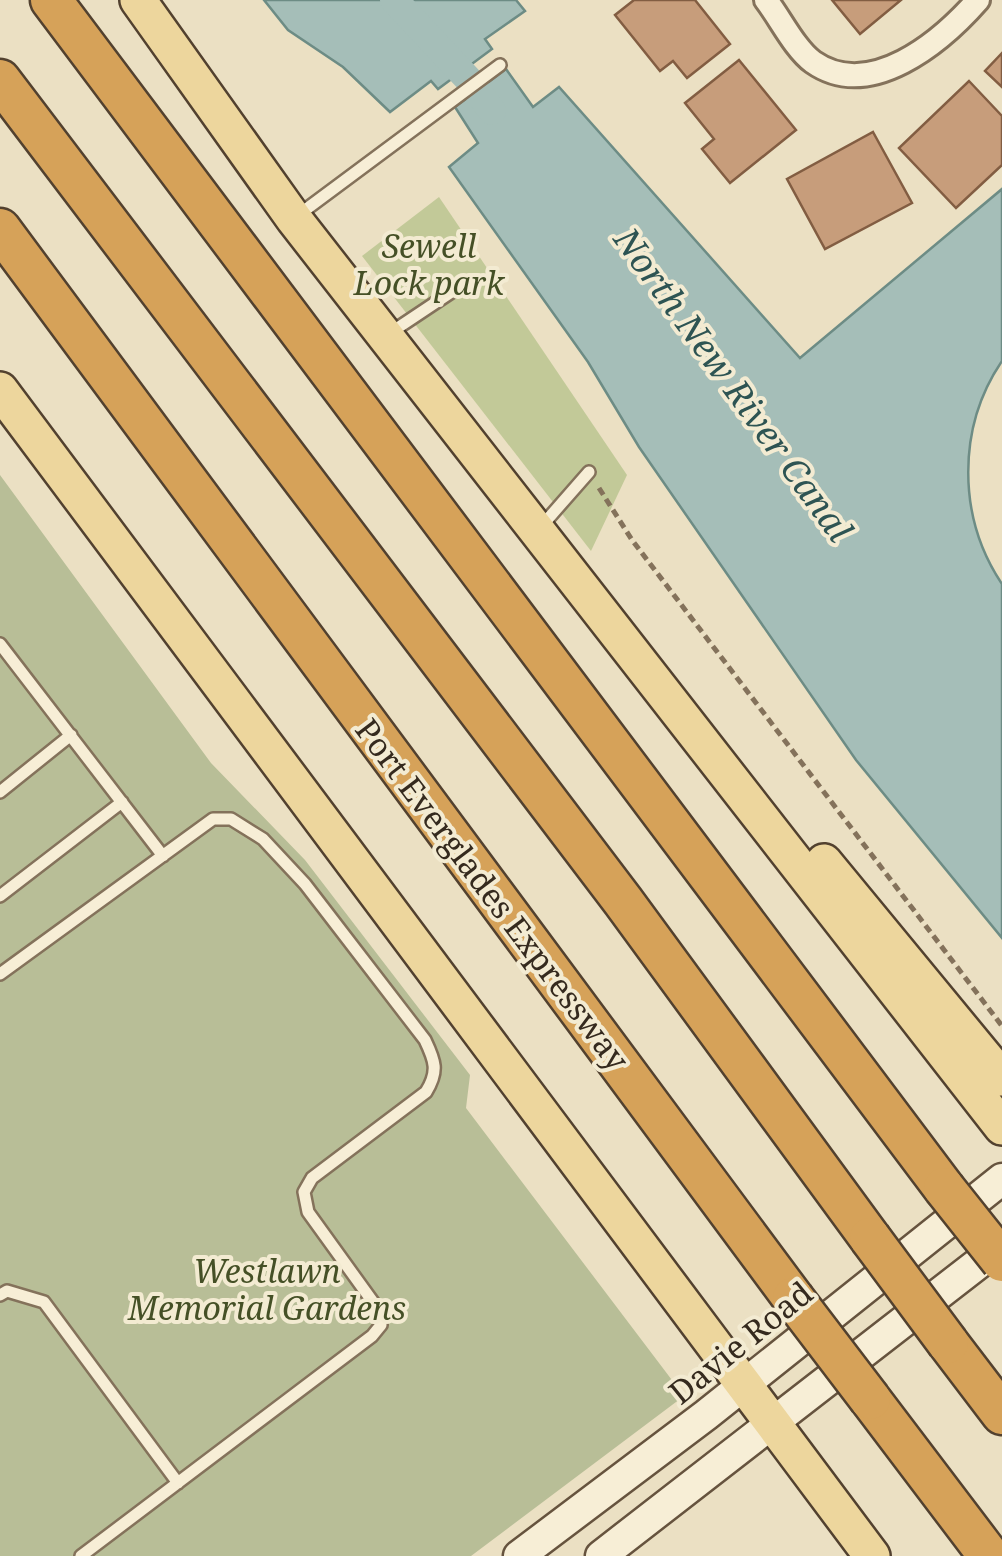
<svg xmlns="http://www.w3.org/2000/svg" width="1002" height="1556" font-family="'Noto Serif',serif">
<rect width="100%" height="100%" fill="#ebe0c3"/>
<path fill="#c2c998" d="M439 197 627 475 591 551 362 256Z"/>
<path fill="#b8be97" d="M0 475 211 763 305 860 470 1075 466 1108 684 1396 471 1556H0Z"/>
<path fill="#a5beb8" stroke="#6d8c85" stroke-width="2.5" d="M264 0H516L525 11 485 39 492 49 438 89 431 81 390 112 343 67 288 30Z
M506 69 533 107 559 87 800 358 1002 189V361C957 427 957 517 1002 584V938L856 760 639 447 588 362 449 167 478 143 455 107Z"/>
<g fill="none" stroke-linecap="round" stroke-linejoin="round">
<path stroke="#a5beb8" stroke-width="28" d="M394 0 469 80 492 111"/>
</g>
<path fill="#c79d7b" stroke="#825d42" stroke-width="2.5" d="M634 0H695L730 44 687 78 673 61 660 71 615 15Z
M832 0H901L860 34Z
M1002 53V87L985 71Z
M739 60 796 130 730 183 702 149 714 139 685 103Z
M969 81 1002 116V165L956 208 899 148Z
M873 132 912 203 825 249 787 179Z"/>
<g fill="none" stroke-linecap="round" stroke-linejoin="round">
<defs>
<path id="lane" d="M297 216 500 65
M390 333 453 291
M539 529 589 472
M0 644 163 856
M0 792 71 735
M0 896 122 802
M0 974 213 819H231L263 839 305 884 425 1040C435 1061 439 1071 426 1092L312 1178 304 1192 308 1212 378 1309 381 1325 372 1336 81 1556
M0 1295 7 1291 44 1302 178 1483"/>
<path id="street" d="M766 0C780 18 795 49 813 62 870 102 941 42 978 0"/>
<path id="secondary" d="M519 1556 706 1415 1002 1179
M601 1556 1002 1245"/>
<path id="primary" d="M138 0 294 219 1002 1127
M0 390 872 1556
M824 862 1002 1078"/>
<path id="highway" d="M51 0 944 1188
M0 80 623 901 870 1238
M0 229 793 1298
M948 1343 1002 1414
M870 1399 989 1556"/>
</defs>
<use href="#lane" stroke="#84725b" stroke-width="16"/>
<use href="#street" stroke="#84725b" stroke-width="28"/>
<use href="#secondary" stroke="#66533e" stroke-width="35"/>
<use href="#primary" stroke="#52412f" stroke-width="40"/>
<use href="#highway" stroke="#52412f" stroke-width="45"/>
<path stroke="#84725b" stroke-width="5" stroke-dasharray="8 5" stroke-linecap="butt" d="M599 488 632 540 1002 1026"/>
<use href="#lane" stroke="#f7eed6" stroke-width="11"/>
<use href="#street" stroke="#f7eed6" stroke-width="22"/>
<use href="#secondary" stroke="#f7eed6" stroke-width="30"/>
<use href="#primary" stroke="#edd69d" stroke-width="35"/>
<use href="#highway" stroke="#d6a259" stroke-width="40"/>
<defs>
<path id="highway-bridge" d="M944 1188 1002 1261
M870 1238 948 1343
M793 1298 870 1399"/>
</defs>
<use href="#highway-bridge" stroke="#52412f" stroke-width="45" stroke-linecap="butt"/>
<use href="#highway-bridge" stroke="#d6a259" stroke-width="40"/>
</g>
<g text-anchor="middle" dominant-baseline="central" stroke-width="8" stroke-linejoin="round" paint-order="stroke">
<g font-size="32" font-style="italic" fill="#455026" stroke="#f3ebd2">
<text x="429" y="245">Sewell<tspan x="429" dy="37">Lock park</tspan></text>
<text x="267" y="1270">Westlawn<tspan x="267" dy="37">Memorial Gardens</tspan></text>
</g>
<g font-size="32" fill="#352a1e" stroke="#f3ebd2">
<text transform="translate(493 894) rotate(53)">Port Everglades Expressway</text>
<text transform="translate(740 1342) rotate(-39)">Davie Road</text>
</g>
<g font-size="35" font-style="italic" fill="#2e5453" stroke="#f3ebd2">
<text transform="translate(734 384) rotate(54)">North New River Canal</text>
</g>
</g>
</svg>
